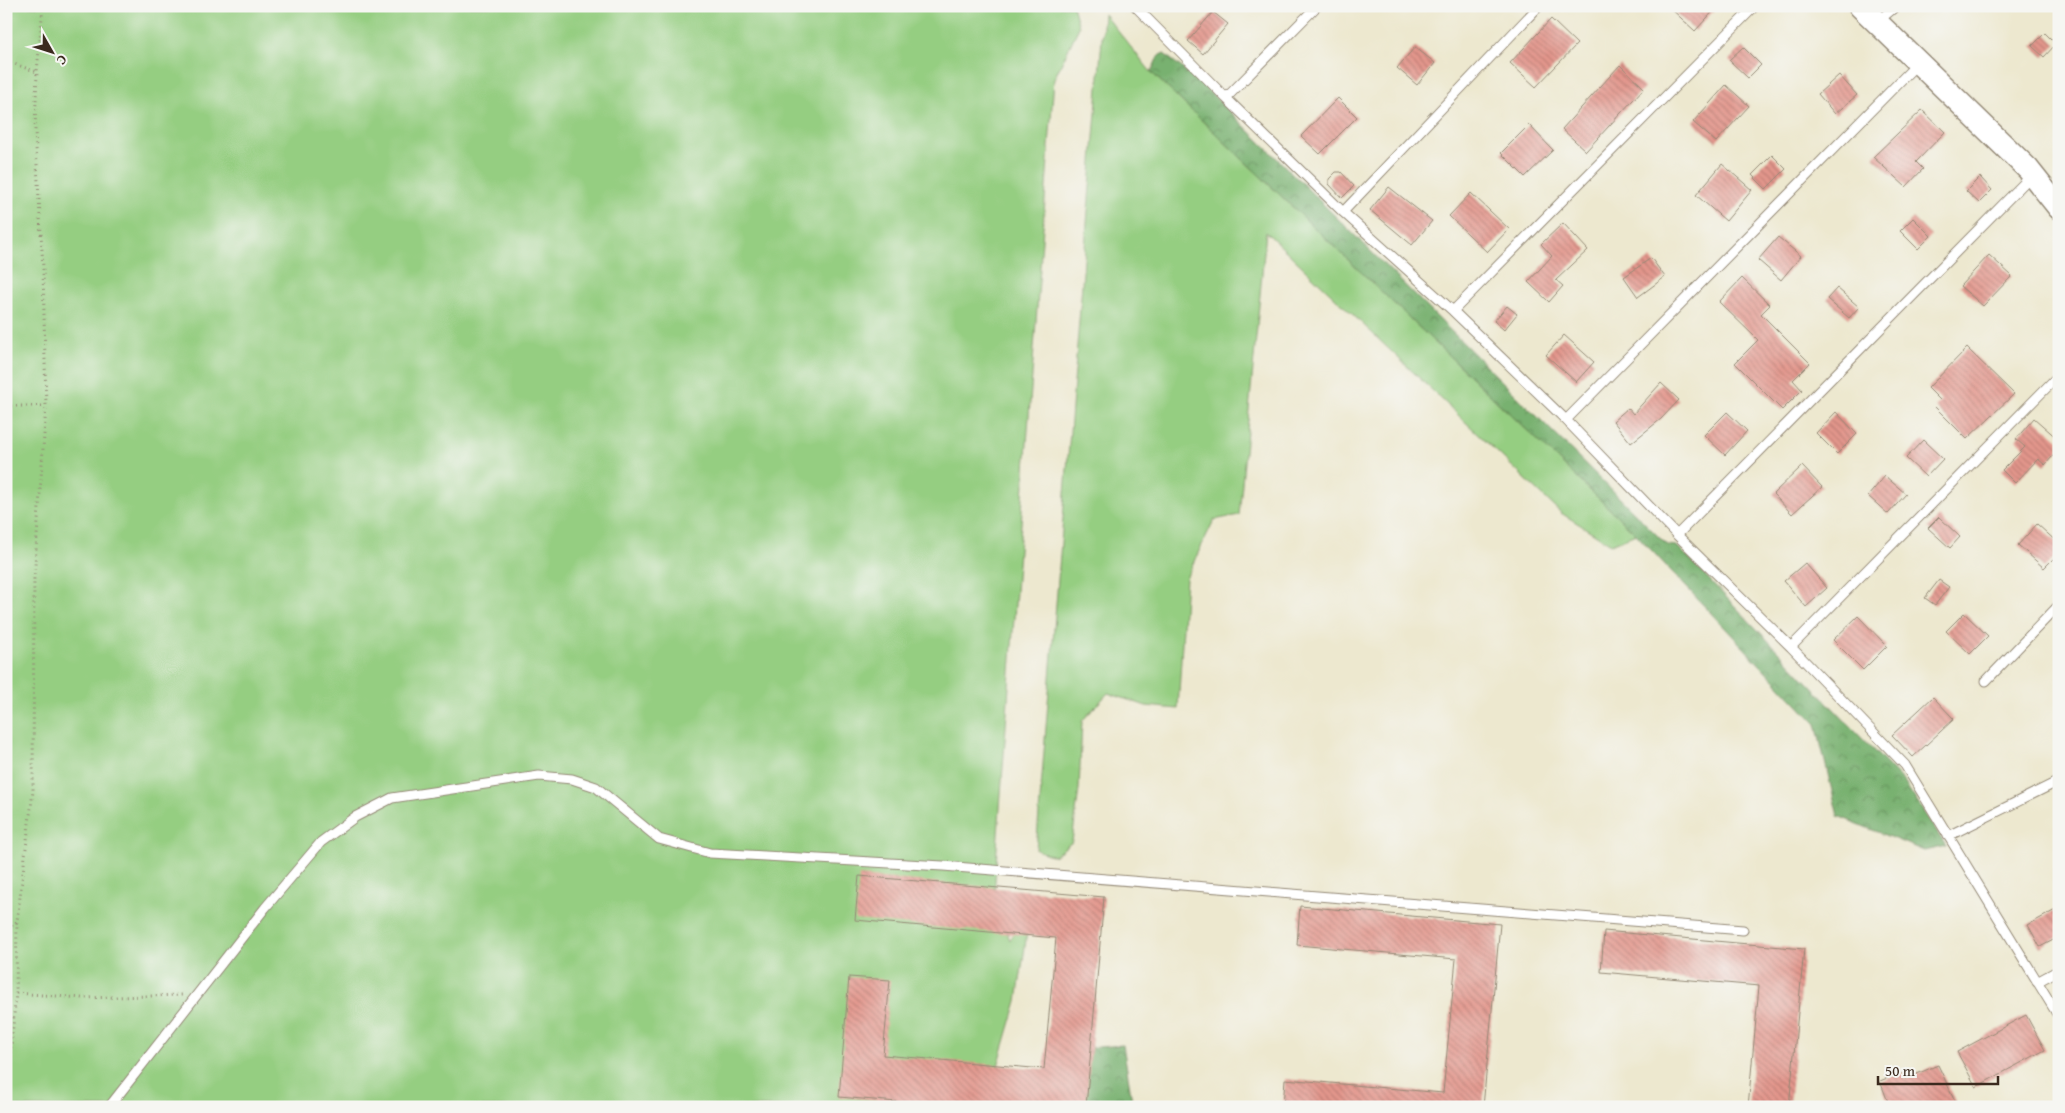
<svg xmlns="http://www.w3.org/2000/svg" width="2065" height="1113" font-family="'Gentium Book Plus',serif">
<defs>
<pattern id="forest-crowns" width="20" height="18" patternUnits="userSpaceOnUse" patternTransform="scale(1.25)"><rect width="20" height="18" fill="#78b16f"/><path d="M2 6a3 3 0 1 1 6 0M12 15a3 3 0 1 1 6 0" fill="none" stroke="#64905b"/></pattern>
<pattern id="building-back-hatch" width="6" height="6" patternUnits="userSpaceOnUse" patternTransform="scale(1.25)"><rect width="6" height="6" fill="#e3968c"/><path d="M-1 5l2 2M0 0l6 6M5-1l2 2" fill="none" stroke="#b97b72"/></pattern>
</defs>
<rect width="100%" height="100%" fill="#f6f6f2"/>
<filter id="ink" filterUnits="userSpaceOnUse"><feTurbulence type="fractalNoise" baseFrequency=".02" numOctaves="2"/><feDisplacementMap in="SourceGraphic" scale="10" xChannelSelector="R" yChannelSelector="G"/><feConvolveMatrix kernelMatrix="1 2 1 2 8 2 1 2 1" color-interpolation-filters="sRGB"/></filter>
<filter id="wash" filterUnits="userSpaceOnUse"><feTurbulence type="fractalNoise" baseFrequency=".0096" numOctaves="4" result="noise"/><feDisplacementMap in="SourceGraphic" scale="20" xChannelSelector="R" yChannelSelector="G"/><feGaussianBlur stdDeviation="1.12" result="paint"/><feColorMatrix in="noise" values="0 0 0 0 0 0 0 0 0 0 0 0 0 0 0 0 0 1.4 0 .05"/><feComposite in="paint" operator="in"/></filter>
<g filter="url(#wash)">
<rect width="100%" height="100%" fill="#ede8cf"/>
<path fill="#95ce81" stroke="#687c50" d="M8 6H1073L1079 27 1054 79 997 848 994 900 1010 940 1031 906 1017 1001 998 1066 994 1107H6V31Z
M1104 14 1151 72 1636 534 1611 544 1561 513 1266 232 1239 515 1214 520 1186 578 1178 709 1146 706 1108 693 1082 721 1079 789 1072 842 1054 856 1036 850Z"/>
<path fill="url(#forest-crowns)" stroke="#5a6e46" d="M1163 53 1200 82 1667 545 1677 546 1904 782 1946 846 1924 851 1838 816 1816 724 1636 534 1151 72 1157 59Z
M1123 1045 1133 1107H1046L1073 1049Z"/>
<g id="blocks">
<path fill="url(#building-back-hatch)" d="M1668 6H1718L1695 31Z
M1213 12 1228 24 1203 54 1188 41Z
M1551 19 1577 44 1536 87 1510 63Z
M2045 33 2056 44 2044 57 2032 46Z
M1415 47 1435 63 1417 85 1397 68Z
M1743 47 1761 65 1748 78 1729 60Z
M1620 65 1644 88 1586 151 1562 129Z
M1839 75 1857 95 1835 114 1818 94Z
M1726 85 1749 106 1716 142 1693 122Z
M1338 98 1357 117 1320 154 1301 136Z
M1922 110 1945 132 1916 162 1923 169 1906 187 1873 157Z
M1529 125 1553 150 1525 177 1501 153Z
M1772 155 1786 169 1766 189 1752 175Z
M1722 164 1752 190 1726 221 1696 195Z
M1336 172H1341L1354 186 1342 198 1329 184V179Z
M1980 177 1992 190 1979 203 1966 191Z
M1389 187 1432 221 1412 245 1370 210Z
M1471 193 1509 229 1487 252 1449 216Z
M1913 218 1931 236 1918 249 1900 231Z
M1563 223 1588 250 1556 280 1563 286 1549 302 1528 282 1552 256 1541 244Z
M1778 237 1801 256 1781 280 1758 260Z
M1989 255 2012 276 1983 306 1960 286Z
M1651 258 1665 277 1638 297 1624 277Z
M1742 278 1770 305 1761 314 1810 363 1793 380 1802 390 1782 410 1735 363 1758 340 1719 302Z
M1837 288 1859 307 1849 318 1827 299Z
M1507 306 1517 314 1504 330 1494 321Z
M1564 335 1594 362 1576 382 1546 355Z
M1967 348 2014 394 1967 439 1935 407 1941 401 1928 388Z
M1661 383 1679 400 1661 419 1631 443 1613 421 1628 408 1633 414Z
M1727 412 1747 431 1725 455 1704 435Z
M1836 412 1857 434 1837 454 1816 433Z
M2034 418 2059 440V449L2045 465 2038 459 2015 483 2002 470 2025 447 2016 439Z
M1923 440 1943 459 1926 477 1906 458Z
M1802 466 1822 487 1792 514 1773 494Z
M1885 476 1906 494 1888 514 1868 496Z
M1939 517 1960 537 1950 548 1928 528Z
M2037 524 2059 544V553L2044 568 2018 545Z
M1805 563 1827 588 1806 607 1784 581Z
M1939 580 1949 587 1935 605 1925 598Z
M1964 613 1988 636 1970 654 1946 631Z
M1858 616 1887 646 1863 670 1833 640Z
M1933 697 1954 719 1913 757 1892 735Z
M859 876 1104 897 1086 1107H955L839 1097 849 977 890 980 883 1055 1044 1069 1056 938 855 920Z
M1300 906 1500 924 1483 1107H1283L1285 1079 1443 1093 1456 959 1297 945Z
M2059 908V937L2040 947 2028 925Z
M1604 931 1804 949 1789 1107H1748L1759 986 1601 972Z
M2026 1015 2045 1050 1976 1087 1957 1052Z
M1938 1065 1956 1103 1948 1107H1890L1880 1081 1902 1072 1905 1079Z"/>
</g>
</g>
<g filter="url(#ink)">
<use href="#blocks" fill-opacity="0" stroke="#948976" stroke-width="1"/>
<g fill="none" stroke-linecap="round" stroke-linejoin="round">
<defs>
<path id="service" d="M1135 6 1226 98 1317 6
M1539 6 1343 212 1453 311 1755 6
M1877 22 1896 6
M1918 63 1566 420 1677 535 2032 175
M1226 98 1343 212
M1453 311 1566 420
M1677 535 1791 647 1905 765 2059 1017
M1791 647 2059 375
M1986 681 2059 605
M1948 836 2059 781
M2037 982 2059 970
M109 1107 265 908 321 842 355 817 392 798 539 776 572 779 596 787 659 839 710 853 943 866 1743 930"/>
<path id="tertiary" d="M1860 6 2028 169 2059 208"/>
</defs>
<use href="#service" stroke="#948976" stroke-width="11"/>
<use href="#tertiary" stroke="#948976" stroke-width="25"/>
<path stroke="#948976" stroke-width="3" stroke-dasharray="1 4" stroke-linecap="butt" d="M6 61 37 72
M6 406H46
M6 934 17 921
M16 993 82 998 182 995
M6 1103 16 993 17 921 33 791 34 579 46 406 43 267 35 131 37 72 43 6"/>
<use href="#service" stroke="#fff" stroke-width="9"/>
<use href="#tertiary" stroke="#fff" stroke-width="22"/>
</g>
</g>
<rect width="2065" height="1113" fill="none" stroke="#f6f6f2" stroke-width="25"/>
<g transform="translate(52 52) rotate(129)" stroke="#f6f6f2" stroke-width="4" paint-order="stroke">
<path d="M0-4L9 19L0 12L-9 19Z" fill="#3b2a1e"/>
<text y="-8" font-size="14" font-weight="bold" text-anchor="middle" fill="#3b2a1e">С</text>
</g>
<path d="M1878 1076v8h120v-8" fill="none" stroke="#3b2a1e" stroke-width="2.5"/>
<text x="1885" y="1076" font-size="15" fill="#3b2a1e" stroke="#f6f6f2" stroke-width="4" paint-order="stroke">50 m</text>
</svg>
